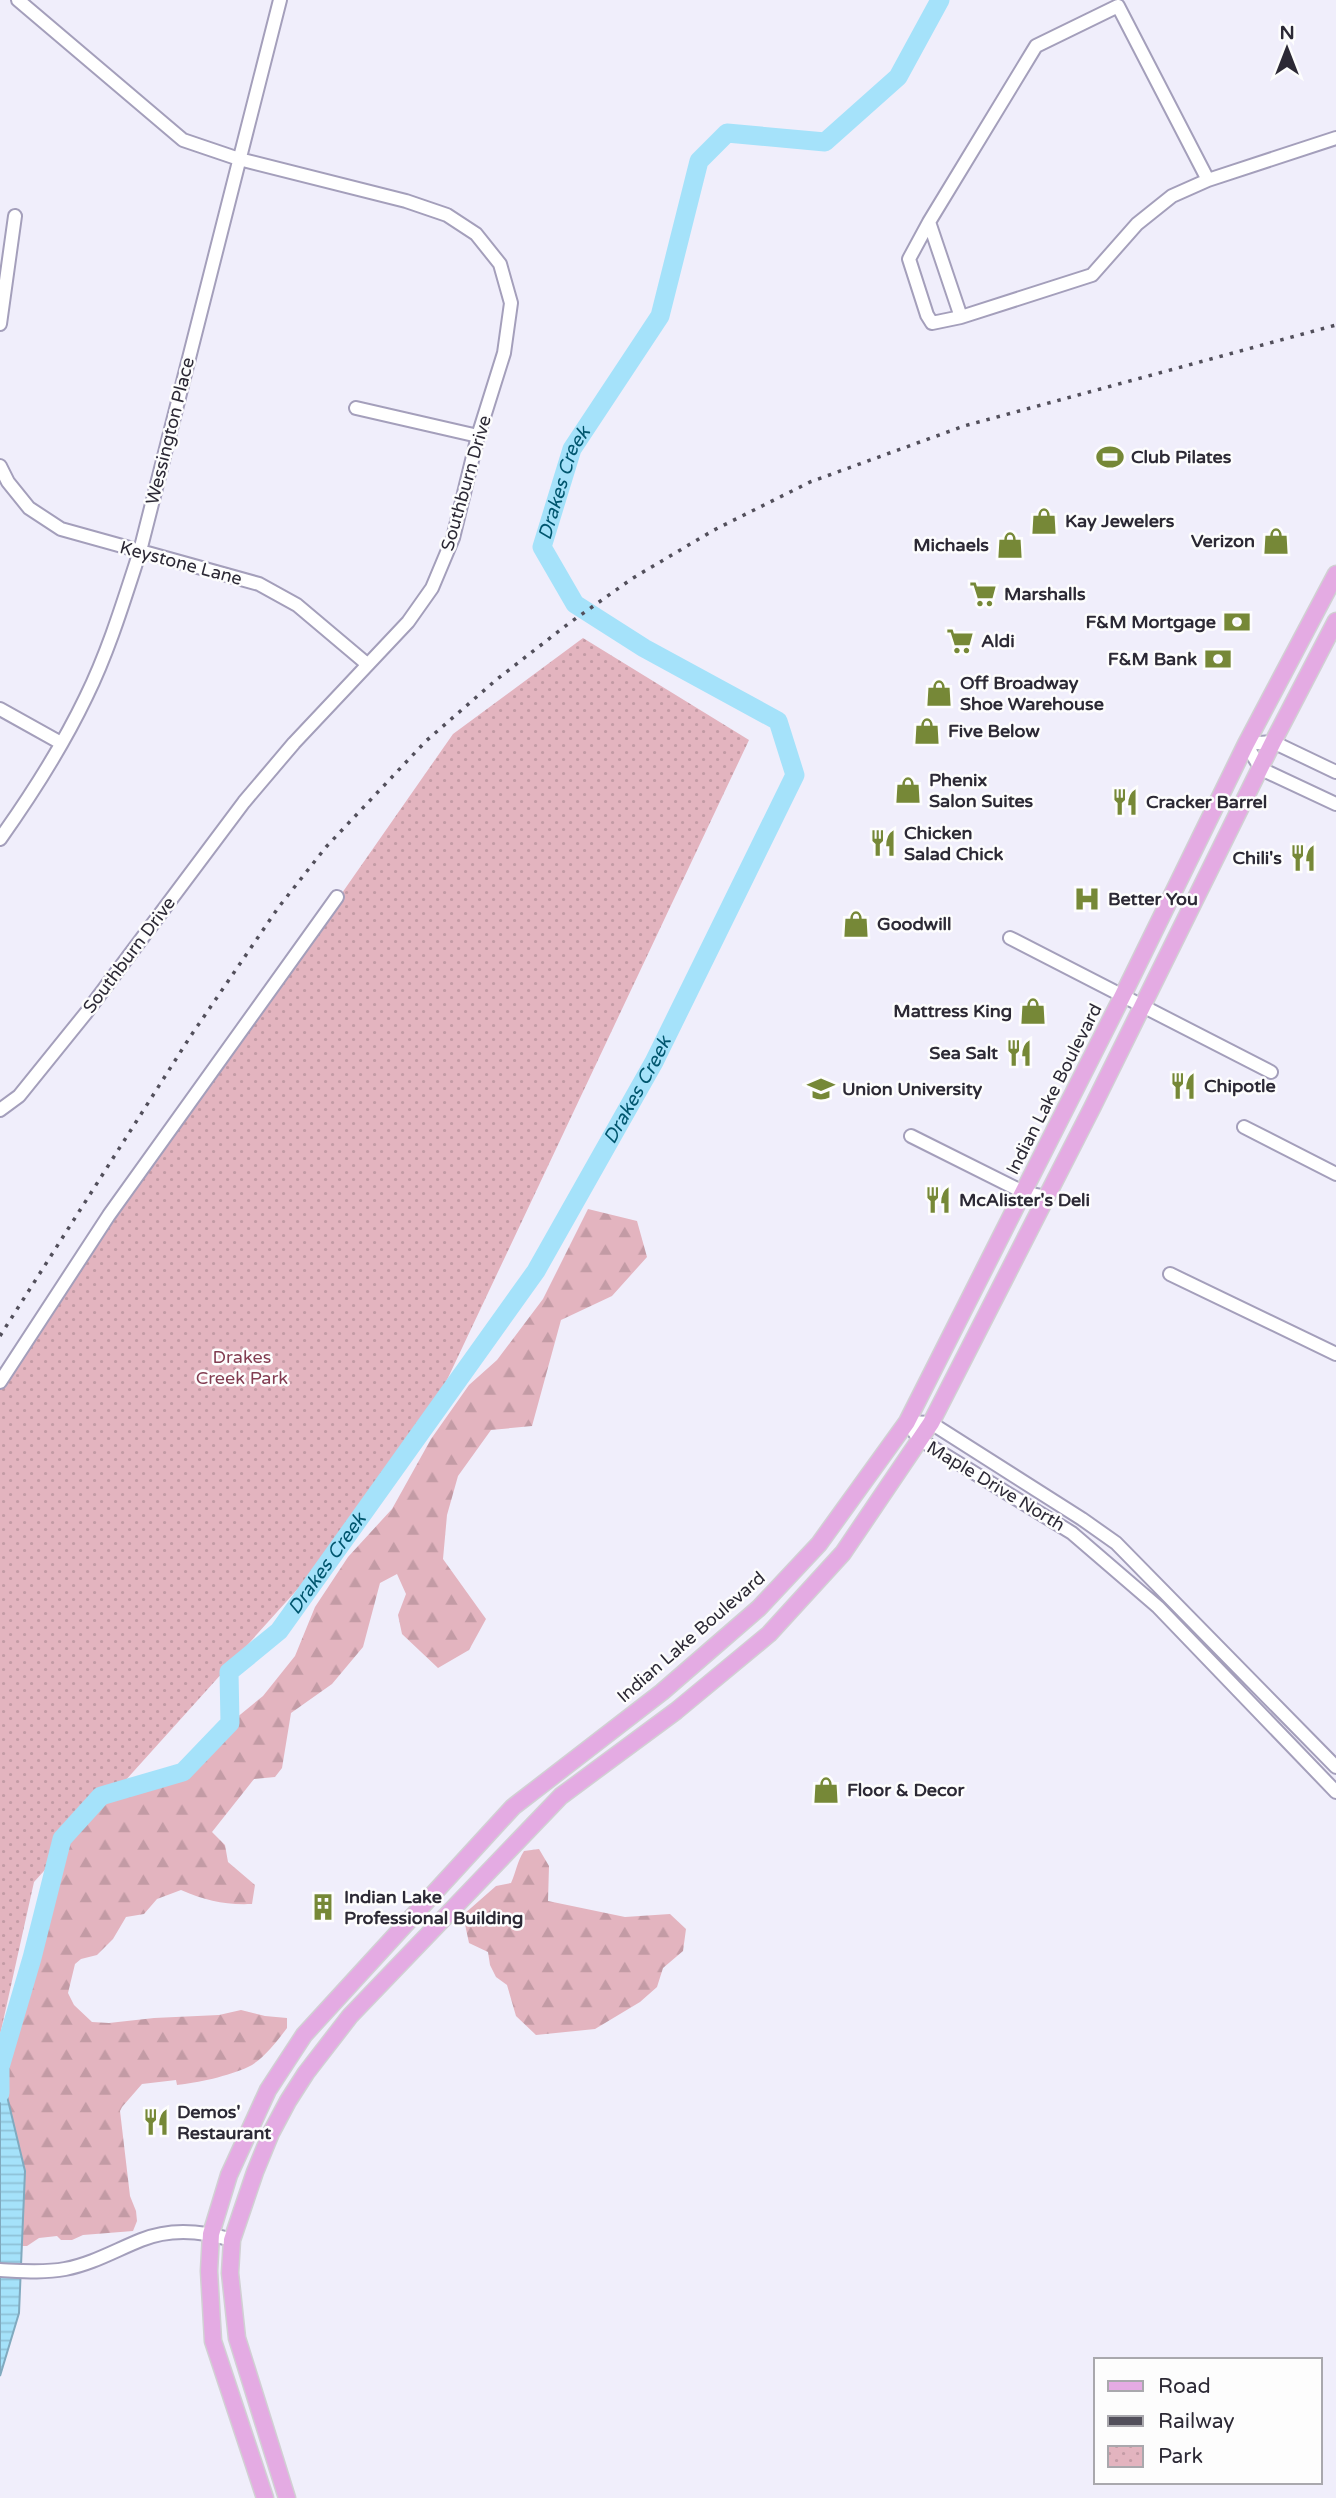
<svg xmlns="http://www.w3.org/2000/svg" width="1336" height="2498" font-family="'Varela Round',sans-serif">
<defs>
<pattern id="forest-firs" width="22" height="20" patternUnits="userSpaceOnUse" patternTransform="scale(1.75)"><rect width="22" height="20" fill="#e3b4bf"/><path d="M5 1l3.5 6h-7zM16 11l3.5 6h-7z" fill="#c39ba5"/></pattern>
<pattern id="park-dots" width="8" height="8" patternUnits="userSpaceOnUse" patternTransform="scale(1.75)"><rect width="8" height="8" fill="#e3b4bf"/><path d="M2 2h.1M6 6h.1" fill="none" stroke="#c39ba5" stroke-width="1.8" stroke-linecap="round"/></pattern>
<pattern id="water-rules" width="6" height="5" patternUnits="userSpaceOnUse" patternTransform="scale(1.75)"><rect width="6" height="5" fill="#a5e2fa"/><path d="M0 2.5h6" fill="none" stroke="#8ec2d7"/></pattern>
</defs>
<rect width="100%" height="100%" fill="#f0eefb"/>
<path fill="url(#forest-firs)" d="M588 1209 637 1221 647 1257 612 1296 561 1320 532 1426 491 1430 458 1476 447 1515 443 1559 486 1619 469 1650 438 1668 402 1634 398 1615 406 1594 397 1574 380 1583 363 1647 332 1684 291 1713 282 1768 275 1777 254 1779 212 1832 225 1845 228 1862 255 1885 252 1904C224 1905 207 1901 181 1890L157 1899 144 1914 126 1917 113 1939 97 1955 81 1959 75 1964 68 1993 74 2005 92 2022 109 2023 154 2018 219 2015 241 2010 265 2016 287 2018V2028C277 2041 263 2060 248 2067 229 2076 197 2083 177 2085L176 2080 142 2084 122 2107 120 2111 130 2196 136 2211 137 2221 133 2231 83 2235 72 2240H61L57 2236 39 2238 27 2246H21L25 2171 0 2067 32 1958 62 1839 101 1796 184 1772 230 1723 263 1696 295 1656 315 1607 348 1557 392 1509 431 1439 469 1385 497 1360 543 1299Z
M539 1849 549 1866 548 1901 625 1917 670 1914 686 1929 683 1951 663 1968 657 1987 640 2002 595 2029 536 2035 516 2016 507 1985 496 1977 490 1965 488 1952 469 1943 463 1915 496 1886 511 1883C516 1872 517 1862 524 1851Z"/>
<path fill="url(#park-dots)" d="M583 638 749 740 404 1471 34 1882 0 2035V1383L453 734Z"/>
<path fill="url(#water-rules)" stroke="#81aabf" stroke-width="2" d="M0 2067 25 2171 19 2313 0 2376Z"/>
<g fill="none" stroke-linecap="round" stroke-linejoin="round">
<path stroke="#a5e2fa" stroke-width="19" id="s1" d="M0 2093V2067L32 1958 62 1839 101 1796 183 1772 230 1723 229 1672 279 1631 536 1271 654 1062 795 775 778 721 644 648 575 604 542 547 572 449 660 316 699 161 727 133 825 142 898 77 940 0"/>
<defs>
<path id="minor" d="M1208 180 1118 6 1036 46 929 222 961 317 1092 275 1137 224 1172 196 1208 180 1336 138
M929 222 909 259 927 315 932 323 961 317
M0 324 15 216
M356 408 478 436
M0 466 8 482 29 508 61 529 259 584 297 605 367 664
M0 709 61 743
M1336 772 1273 742 1246 744 1261 769 1336 804
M0 839C32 794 62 747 86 697 109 650 124 600 140 551L280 0
M1010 938 1271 1072
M0 1110 19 1096 86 1013 244 802 294 743 408 622 432 588 453 538 478 436 504 353 511 303 500 264 476 234 447 215 406 201 239 159 183 140 18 0
M1244 1127 1336 1174
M911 1136 1023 1192 1046 1197
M1170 1274 1336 1354
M0 1382 109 1215 337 897
M907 1422 919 1439 1072 1533 1158 1607 1336 1792
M907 1422 931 1423 1082 1519 1116 1543 1336 1767
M0 2270C21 2271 44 2273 65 2269 92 2264 116 2250 141 2240 170 2228 203 2231 232 2240"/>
<path id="major" d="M265 2498 213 2341 209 2271 211 2234 229 2175 268 2090 304 2035 513 1807 662 1692 759 1608 819 1544 907 1422 1123 995 1246 744 1336 574
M287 2498 237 2338 230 2273 232 2240 255 2172 271 2133 288 2101 306 2073 350 2016 561 1796 676 1711 769 1634 843 1553 931 1423 1092 1108 1273 742 1336 621"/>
</defs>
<use href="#minor" stroke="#a49fbb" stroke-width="16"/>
<use href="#major" stroke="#d1d0d3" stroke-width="19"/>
<use href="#minor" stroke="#fff" stroke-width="12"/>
<use href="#major" stroke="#e4abe3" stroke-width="16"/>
<path stroke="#524f5b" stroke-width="3.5" stroke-dasharray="3.5 7" stroke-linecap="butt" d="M0 1336 190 1037 278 908 326 847 426 741 496 680 568 624 633 578 714 530 810 482 964 426 1336 325"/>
</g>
<defs>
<symbol id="stadium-bare" viewBox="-9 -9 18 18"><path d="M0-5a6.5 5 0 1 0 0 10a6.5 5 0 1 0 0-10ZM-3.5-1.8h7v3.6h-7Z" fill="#768837" stroke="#fdfdfd" stroke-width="2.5" paint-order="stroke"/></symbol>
<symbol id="shop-bare" viewBox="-9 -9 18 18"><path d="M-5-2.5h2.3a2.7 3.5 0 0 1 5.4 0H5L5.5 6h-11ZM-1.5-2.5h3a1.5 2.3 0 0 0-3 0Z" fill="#768837" stroke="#fdfdfd" stroke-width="2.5" paint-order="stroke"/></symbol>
<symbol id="supermarket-bare" viewBox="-9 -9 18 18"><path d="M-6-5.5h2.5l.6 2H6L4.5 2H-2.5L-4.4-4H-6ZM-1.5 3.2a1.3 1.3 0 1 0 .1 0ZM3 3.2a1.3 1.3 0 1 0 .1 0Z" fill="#768837" stroke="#fdfdfd" stroke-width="2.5" paint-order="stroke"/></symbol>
<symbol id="bank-bare" viewBox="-9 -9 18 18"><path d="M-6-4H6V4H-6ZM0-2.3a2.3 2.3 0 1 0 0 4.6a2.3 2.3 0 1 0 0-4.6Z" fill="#768837" stroke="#fdfdfd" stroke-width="2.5" paint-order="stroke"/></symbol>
<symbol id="restaurant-bare" viewBox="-9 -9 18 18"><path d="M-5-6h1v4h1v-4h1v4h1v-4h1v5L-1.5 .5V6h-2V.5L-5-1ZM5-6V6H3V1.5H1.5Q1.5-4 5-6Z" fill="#768837" stroke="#fdfdfd" stroke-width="2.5" paint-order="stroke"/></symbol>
<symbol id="hospital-bare" viewBox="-9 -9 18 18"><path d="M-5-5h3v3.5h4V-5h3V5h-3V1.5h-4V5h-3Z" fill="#768837" stroke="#fdfdfd" stroke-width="2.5" paint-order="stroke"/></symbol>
<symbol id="university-bare" viewBox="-9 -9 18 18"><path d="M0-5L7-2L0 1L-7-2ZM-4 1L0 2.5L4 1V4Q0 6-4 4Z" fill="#768837" stroke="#fdfdfd" stroke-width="2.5" paint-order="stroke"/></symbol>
<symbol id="building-bare" viewBox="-9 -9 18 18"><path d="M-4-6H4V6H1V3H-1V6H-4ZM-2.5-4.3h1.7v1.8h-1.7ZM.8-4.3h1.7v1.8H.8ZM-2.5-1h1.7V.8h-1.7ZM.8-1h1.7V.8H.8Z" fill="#768837" stroke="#fdfdfd" stroke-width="2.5" paint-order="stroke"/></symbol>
</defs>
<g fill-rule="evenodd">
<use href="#stadium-bare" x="1091" y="438" width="38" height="38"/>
<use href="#shop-bare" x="1025" y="502" width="38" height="38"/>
<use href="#shop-bare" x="1257" y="522" width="38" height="38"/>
<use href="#shop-bare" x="991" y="526" width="38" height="38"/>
<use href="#supermarket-bare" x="964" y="575" width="38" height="38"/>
<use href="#bank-bare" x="1218" y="603" width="38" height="38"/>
<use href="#supermarket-bare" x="941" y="622" width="38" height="38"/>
<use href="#bank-bare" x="1199" y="640" width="38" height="38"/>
<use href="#shop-bare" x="920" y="674" width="38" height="38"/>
<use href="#shop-bare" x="908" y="712" width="38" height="38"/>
<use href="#shop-bare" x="889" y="771" width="38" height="38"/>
<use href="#restaurant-bare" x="1106" y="783" width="38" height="38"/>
<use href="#restaurant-bare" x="864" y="824" width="38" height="38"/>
<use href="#restaurant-bare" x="1284" y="839" width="38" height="38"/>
<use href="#hospital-bare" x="1068" y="880" width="38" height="38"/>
<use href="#shop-bare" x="837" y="905" width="38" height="38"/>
<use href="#shop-bare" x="1014" y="992" width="38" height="38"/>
<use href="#restaurant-bare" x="1000" y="1034" width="38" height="38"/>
<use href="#restaurant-bare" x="1164" y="1067" width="38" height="38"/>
<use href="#university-bare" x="802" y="1070" width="38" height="38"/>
<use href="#restaurant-bare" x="919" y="1181" width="38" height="38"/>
<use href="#shop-bare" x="807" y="1771" width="38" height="38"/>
<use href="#building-bare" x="304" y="1888" width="38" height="38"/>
<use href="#restaurant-bare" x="137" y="2103" width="38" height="38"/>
</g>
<g text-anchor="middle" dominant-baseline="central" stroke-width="5" stroke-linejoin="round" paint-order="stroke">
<g font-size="18" fill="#2c2935" stroke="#fdfdfd">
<text transform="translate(170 431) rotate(-76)">Wessington Place</text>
<text transform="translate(466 483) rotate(-74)">Southburn Drive</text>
<text transform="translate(181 563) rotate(15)">Keystone Lane</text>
<text transform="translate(129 955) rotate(-53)">Southburn Drive</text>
<text transform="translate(1054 1089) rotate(-63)">Indian Lake Boulevard</text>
<text transform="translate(996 1486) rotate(31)">Maple Drive North</text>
<text transform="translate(691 1637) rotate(-41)">Indian Lake Boulevard</text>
</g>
<g font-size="18" font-weight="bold" fill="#2c2935" stroke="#fdfdfd" text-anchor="start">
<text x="1131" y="457">Club Pilates</text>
<text x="1065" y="521">Kay Jewelers</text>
<text x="1255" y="541" text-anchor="end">Verizon</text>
<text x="989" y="545" text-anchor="end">Michaels</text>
<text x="1004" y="594">Marshalls</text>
<text x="1216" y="622" text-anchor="end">F&amp;M Mortgage</text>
<text x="981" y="641">Aldi</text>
<text x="1197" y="659" text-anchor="end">F&amp;M Bank</text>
<text x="960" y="683">Off Broadway<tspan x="960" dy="21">Shoe Warehouse</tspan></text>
<text x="948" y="731">Five Below</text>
<text x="929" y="780">Phenix<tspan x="929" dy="21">Salon Suites</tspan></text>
<text x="1146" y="802">Cracker Barrel</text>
<text x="904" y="833">Chicken<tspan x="904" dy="21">Salad Chick</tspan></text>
<text x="1282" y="858" text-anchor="end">Chili's</text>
<text x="1108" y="899">Better You</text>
<text x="877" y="924">Goodwill</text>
<text x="1012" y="1011" text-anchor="end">Mattress King</text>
<text x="998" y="1053" text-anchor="end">Sea Salt</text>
<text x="1204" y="1086">Chipotle</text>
<text x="842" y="1089">Union University</text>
<text x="959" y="1200">McAlister's Deli</text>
<text x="847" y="1790">Floor &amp; Decor</text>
<text x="344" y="1897">Indian Lake<tspan x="344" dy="21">Professional Building</tspan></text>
<text x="177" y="2112">Demos'<tspan x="177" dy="21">Restaurant</tspan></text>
</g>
<g font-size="18" fill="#823c51" stroke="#fdfdfd">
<text x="242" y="1357">Drakes<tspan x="242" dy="21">Creek Park</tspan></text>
</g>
<g font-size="19" font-style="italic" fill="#00566e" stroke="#fdfdfd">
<text stroke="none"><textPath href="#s1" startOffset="2016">Drakes Creek</textPath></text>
<text stroke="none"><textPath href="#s1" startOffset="1239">Drakes Creek</textPath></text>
<text stroke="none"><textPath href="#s1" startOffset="672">Drakes Creek</textPath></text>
</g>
</g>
<rect x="1094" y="2358" width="228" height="126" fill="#fdfdfd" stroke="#a9a8ad" stroke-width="2"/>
<rect x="1108" y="2381" width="35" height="10" fill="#e4abe3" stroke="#a9a8ad" stroke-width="2"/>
<text x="1158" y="2393" font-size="21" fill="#2c2935">Road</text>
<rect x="1108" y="2416" width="35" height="10" fill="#524f5b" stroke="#a9a8ad" stroke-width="2"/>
<text x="1158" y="2428" font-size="21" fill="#2c2935">Railway</text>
<rect x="1108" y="2446" width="35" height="21" fill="url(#park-dots)" stroke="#a9a8ad" stroke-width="2"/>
<text x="1158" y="2463" font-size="21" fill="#2c2935">Park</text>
<g transform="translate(1287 49)" stroke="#fdfdfd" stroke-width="5" paint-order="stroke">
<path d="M0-5L12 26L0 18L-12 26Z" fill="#2c2935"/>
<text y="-10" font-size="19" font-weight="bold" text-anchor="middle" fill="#2c2935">N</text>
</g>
</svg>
